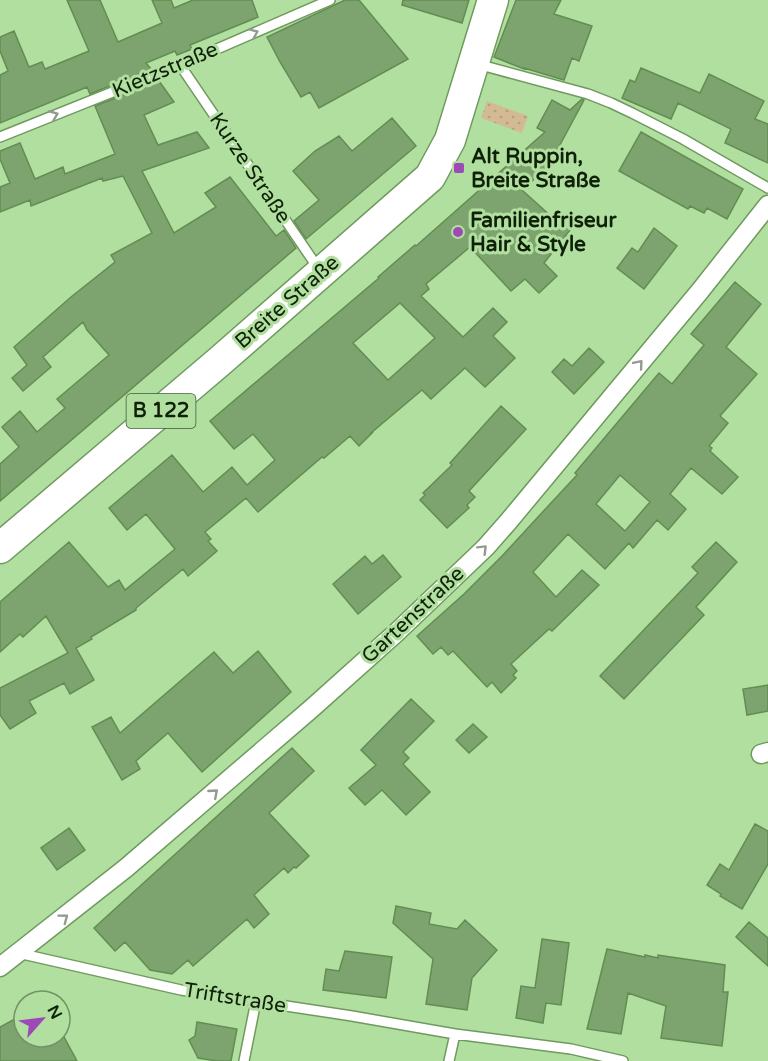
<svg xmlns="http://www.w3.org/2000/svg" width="768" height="1061" font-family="'Varela Round',sans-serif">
<defs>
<pattern id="grass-dots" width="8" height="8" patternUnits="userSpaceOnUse" patternTransform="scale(1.5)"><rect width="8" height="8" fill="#d3ba94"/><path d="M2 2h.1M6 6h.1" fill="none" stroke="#b4a07e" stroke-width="1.8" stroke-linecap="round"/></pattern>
</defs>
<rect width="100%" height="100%" fill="#b1dfa0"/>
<path fill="url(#grass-dots)" d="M487 101 528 116 522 133 481 118Z"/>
<path fill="#7da46e" stroke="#628d52" stroke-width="1.5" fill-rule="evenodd" d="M67 0H100L118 42 162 23 152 0H171L174 8 193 0H252L258 17 190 45 192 49 177 55 175 51 146 63 151 69 90 94 87 87 0 123V75L8 71 0 51V37L14 31 29 67 42 62 45 69 89 51Z
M345 0H359L408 59 319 108 310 92 301 97 280 62 267 37Z
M403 0H469L462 23 402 5Z
M516 0H561L554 14 592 26 579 61 572 58 564 80 524 68V69L494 57Z
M641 68 700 93 709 74 764 101 755 119 768 124V163L725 143 731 129 678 103 671 119 622 98 630 80 635 82Z
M159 81 174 102 144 115 158 145 197 132 209 148 142 171 174 233 216 207 205 193 230 177 276 236 284 230 296 248 0 501V464L19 447 2 427 20 411 37 432 65 408 57 399 109 355 87 330 83 322 43 357 51 367 23 391 12 378 27 365 14 347 71 297 115 262 111 255 152 233 123 176 103 181 102 178 31 206 30 200 0 212V187L10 183 0 159V151L20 143 35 179 63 167 65 174 115 154 95 106Z
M582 99 584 100 548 167 522 190 553 218 555 216 571 229 544 263 557 276 539 293 525 279 511 291 470 247 426 284 429 289 421 296 463 337 493 308 507 322 493 336 515 358 485 387 465 368 431 399 422 390 371 433H372L359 446 350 436 324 458 322 457 258 512 246 498 205 532 211 539 208 541 217 551 188 576 183 569 136 608V610L91 637 92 639 76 648 94 680 70 694 64 683 29 701 36 713 10 729 0 715V688L68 653 46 616 23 637 20 634 0 652V602L69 542 108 587 119 580 125 590 175 549 146 514 127 530 109 508 172 455 203 492 232 467 247 485 275 460 253 434 234 449 210 421 379 278 378 277 415 245 416 246 545 132 537 128 552 100 570 110ZM400 303 435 338 388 380 353 343Z
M392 118 416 146 306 239 294 221 319 200 293 171 315 151 339 136 352 151Z
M641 132 743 189 727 219 707 208 704 213 690 206 688 209 619 171Z
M654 228 677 246 644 289 617 268 632 248 638 252Z
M735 282 761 304 726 347 757 374 720 416 728 423 709 446 712 448 710 451 738 477 722 494 691 468 670 494 686 509 668 530 657 520 633 548 629 543 605 569 568 534 533 572 556 597 582 570 599 585 552 631 549 629 511 664 517 671 513 675 516 678 501 693 492 682 487 687 453 651 448 655 441 647 433 654 417 636 464 594 503 555 538 517 577 475 575 473 659 373 672 384 704 345 691 334ZM620 475 650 502 625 531 596 504Z
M589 348 604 362 574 394 552 372 564 359 572 366Z
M501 406 526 429 469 491 475 497 467 505 469 508 447 528 420 500 425 495 423 493 452 465 450 463Z
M716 542 737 562 696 607 704 615 624 699 600 676 698 573 692 567Z
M383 555 401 577 358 614 333 584 365 556 372 564Z
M258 651 291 692 202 772 168 733 136 761 140 769 122 780 92 727 111 717 120 733 214 652 233 673Z
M768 685V711L747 715 743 689Z
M411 699 434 721 403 752 409 758 403 764 430 792 406 815 382 790 365 805 349 788 376 765 361 750Z
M473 724 487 737 469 753 456 740Z
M292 748 314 771 269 813 309 856 296 868 294 867 288 873 284 868 254 895 269 914 254 928 247 919 193 966 188 960 172 974 150 970 125 942 115 951 94 928Z
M755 824 768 831V864L742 909 720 896 721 894 707 885 720 864 729 870Z
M69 828 85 850 57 870 41 848Z
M396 906 431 913 429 924 457 929 465 920 497 950 472 978 467 1010 426 1004 433 959 393 923Z
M749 922 768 938V966L736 937Z
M542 939 569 943 561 1005 546 1003 543 1023 516 1018 521 986 535 988Z
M607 949 645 957V955L658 958V955L725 965 723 992H728L722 1046 661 1038 666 1006 628 993 621 1034 587 1029Z
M345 951 392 957 386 998 323 990 326 969 339 971Z
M24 1014V1037H64L77 1061H0V1027Z
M197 1022 237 1029 231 1061H217L198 1058 189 1040 195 1036Z"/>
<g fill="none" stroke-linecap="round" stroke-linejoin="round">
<defs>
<path id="lane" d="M477 64 588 94 611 103 632 113 683 139 768 188
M180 65 318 268
M0 137 180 65 330 0
M18 953 181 990 352 1016 455 1034 571 1049 623 1061
M244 1061 256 1001
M449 1061 455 1034"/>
<path id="street" d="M761 754 768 752
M0 967 126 868 311 709 397 632 486 547 508 522 700 291 768 205"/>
<path id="primary" d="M0 548 220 361 430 177 450 140 493 0"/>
</defs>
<use href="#lane" stroke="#6f9a5e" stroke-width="12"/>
<use href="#street" stroke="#6f9a5e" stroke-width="21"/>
<use href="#primary" stroke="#6f9a5e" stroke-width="33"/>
<use href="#lane" stroke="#fff" stroke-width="9"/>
<use href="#street" stroke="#fff" stroke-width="18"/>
<use href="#primary" stroke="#fff" stroke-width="30"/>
</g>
<defs><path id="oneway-chevron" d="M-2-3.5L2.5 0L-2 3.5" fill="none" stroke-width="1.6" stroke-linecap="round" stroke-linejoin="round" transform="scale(1.5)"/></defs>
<g stroke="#939b90">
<use href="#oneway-chevron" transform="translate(254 33) rotate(-23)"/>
<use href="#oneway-chevron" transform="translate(54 115) rotate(-22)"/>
<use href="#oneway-chevron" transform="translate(639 364) rotate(-50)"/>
<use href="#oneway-chevron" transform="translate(483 549) rotate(-45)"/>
<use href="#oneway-chevron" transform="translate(214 793) rotate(-41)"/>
<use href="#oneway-chevron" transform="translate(64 918) rotate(-37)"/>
</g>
<g fill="#9d49b7" stroke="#b1dfa0" stroke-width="2">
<rect x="453" y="162" width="12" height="12" rx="3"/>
<circle cx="458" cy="232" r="6"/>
</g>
<g text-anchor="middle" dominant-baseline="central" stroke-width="6" stroke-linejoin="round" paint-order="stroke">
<rect fill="#b1dfa0" stroke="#405a36" stroke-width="1.5" x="126.5" y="394" width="69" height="34" rx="4.5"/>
<g font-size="20" font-weight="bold" fill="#102109">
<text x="161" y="411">B 122</text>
</g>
<g font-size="21" fill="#102109" stroke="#b1dfa0">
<text transform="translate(165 70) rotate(-23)">Kietzstraße</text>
<text transform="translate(250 168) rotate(56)">Kurze Straße</text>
<text transform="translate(287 302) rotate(-41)">Breite Straße</text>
<text transform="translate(413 615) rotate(-43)">Gartenstraße</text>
<text transform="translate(235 998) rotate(9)">Triftstraße</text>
</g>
<g font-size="21" font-weight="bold" fill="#102109" stroke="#b1dfa0" text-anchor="start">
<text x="471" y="156">Alt Ruppin,<tspan x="471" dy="24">Breite Straße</tspan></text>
<text x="470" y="220">Familienfriseur<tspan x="470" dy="24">Hair &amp; Style</tspan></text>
</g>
</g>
<g transform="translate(42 1019) rotate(62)"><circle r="28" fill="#b1dfa0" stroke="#719364" stroke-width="1.5"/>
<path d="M0-4.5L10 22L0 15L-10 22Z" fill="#9d49b7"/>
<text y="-9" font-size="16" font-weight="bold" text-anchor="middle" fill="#102109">N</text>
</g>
</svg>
